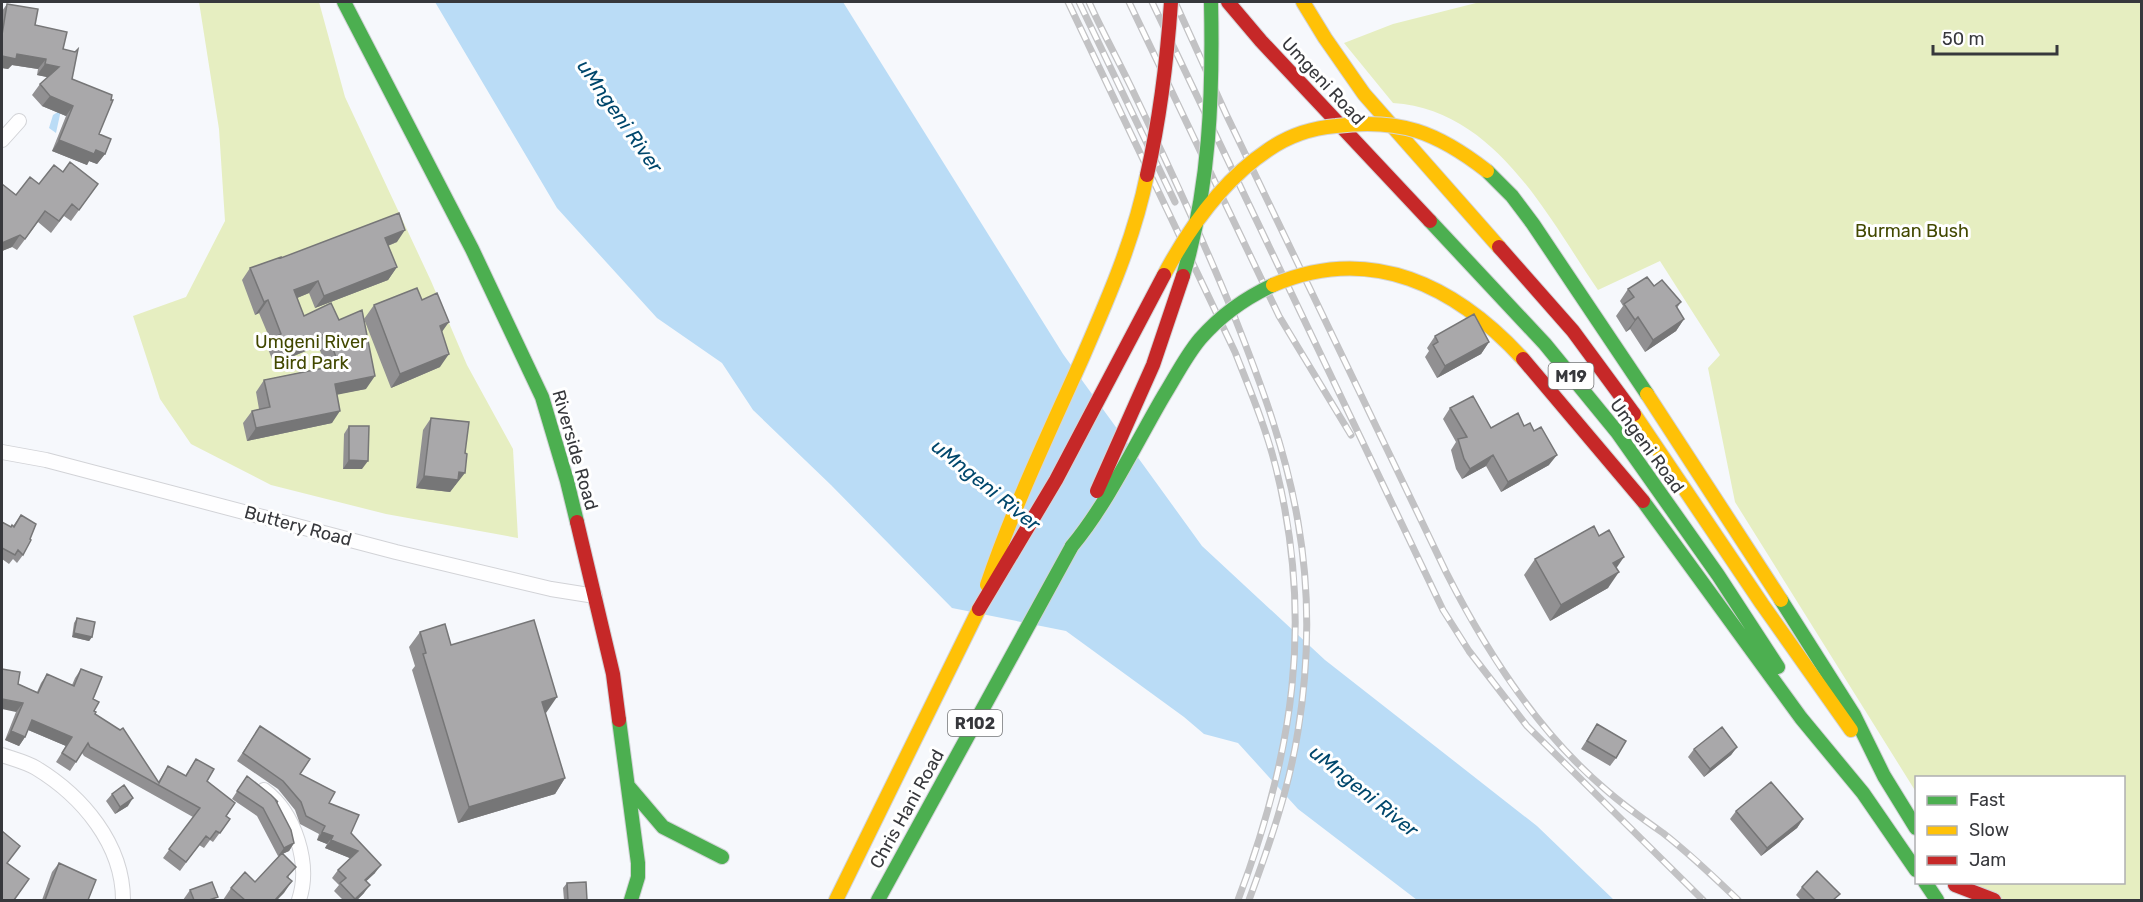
<svg xmlns="http://www.w3.org/2000/svg" width="2143" height="902" font-family="Rubik,sans-serif">
<rect width="100%" height="100%" fill="#f6f8fc"/>
<path fill="#e6eec1" d="M199 2H319L345 97 431 281 467 365 513 449 518 538 386 514 271 485 191 444 160 399 133 316 186 297 225 221 219 129Z
M1480 2H2141V900H1987L1974 883 2124 882V778H1916V792L1735 502 1708 368 1720 355 1660 261 1598 290C1547 216 1496 110 1393 103L1344 43 1393 24Z"/>
<path fill="#badcf6" d="M435 2H843L1063 354 1202 546 1325 660 1537 826 1614 900H1417L1298 809 1238 743 1204 734 1184 717 1066 631 952 608 831 485 753 410 722 363 657 318 557 208Z
M61 110 56 133 49 128 53 115Z"/>
<g fill="none" stroke-linecap="round" stroke-linejoin="round">
<defs>
<path id="street" d="M2 140 19 121
M2 452 46 460 396 552 551 589 595 596
M2 755C13 759 26 762 36 768 82 796 123 844 123 900
M264 790C295 813 311 864 299 900"/>
<path id="fast" d="M344 2 472 249 542 397 567 481 577 522
M1487 171 1512 196 1533 224 1647 394
M1430 221 1545 344 1617 432 1718 575 1778 667
M1643 501 1801 718 1863 793 1916 870
M1781 600 1854 715 1884 776 1916 828
M619 720 638 863V877L631 900
M629 787 663 827 722 857
M1925 882 1937 900
M878 900 1072 546"/>
<path id="slow" d="M1303 2 1325 38 1364 94 1499 247
M1647 394 1781 600
M1634 414 1762 604 1851 730
M836 900 979 609"/>
<path id="jam" d="M1228 2 1261 41 1430 221
M1499 247 1573 331 1634 414
M577 522 613 674 619 720
M1955 885 1994 900"/>
</defs>
<use href="#street" stroke="#d2d3d7" stroke-width="16"/>
<use href="#fast" stroke="#d2d3d7" stroke-width="16"/>
<use href="#slow" stroke="#d2d3d7" stroke-width="16"/>
<use href="#jam" stroke="#d2d3d7" stroke-width="16"/>
<use href="#street" stroke="#fefeff" stroke-width="14"/>
<use href="#fast" stroke="#4caf50" stroke-width="14"/>
<use href="#slow" stroke="#ffc107" stroke-width="14"/>
<use href="#jam" stroke="#c62828" stroke-width="14"/>
<defs>
<path id="rail" d="M1068 2 1235 352C1250 390 1266 428 1276 468 1314 621 1293 755 1238 900
M1079 2 1175 202
M1089 2C1102 31 1117 58 1131 87 1167 162 1202 237 1233 313 1260 381 1286 450 1298 522 1310 591 1309 663 1298 731 1289 789 1269 846 1249 900
M1129 2 1279 316 1351 435
M1152 2 1443 610 1469 651 1527 726 1703 900
M1175 2 1226 114 1446 572C1486 651 1537 731 1605 789 1623 805 1643 819 1663 833 1690 854 1714 877 1738 900"/>
</defs>
<use href="#rail" stroke="#c2c2c4" stroke-width="7"/>
<use href="#rail" stroke="#fff" stroke-width="4.5" stroke-dasharray="14" stroke-linecap="butt"/>
<defs>
<path id="fast-bridge" d="M1183 276C1210 187 1213 94 1211 2
M1072 546C1107 504 1135 445 1163 397 1175 378 1185 357 1200 339 1220 316 1245 298 1273 285"/>
<path id="slow-bridge" d="M1164 275C1189 228 1223 180 1268 150 1288 136 1312 128 1336 126 1400 118 1437 132 1487 171
M1273 285C1371 243 1456 286 1523 359
M987 585C1013 508 1048 435 1081 361 1107 301 1134 240 1147 175"/>
<path id="jam-bridge" d="M1147 175C1160 118 1167 61 1171 2
M1523 359 1643 501
M1097 491 1153 365 1183 276
M979 609 1056 480 1164 275"/>
</defs>
<use href="#fast-bridge" stroke="#d4d5d7" stroke-width="16" stroke-linecap="butt"/>
<use href="#slow-bridge" stroke="#d4d5d7" stroke-width="16" stroke-linecap="butt"/>
<use href="#jam-bridge" stroke="#d4d5d7" stroke-width="16" stroke-linecap="butt"/>
<use href="#fast-bridge" stroke="#4caf50" stroke-width="14"/>
<use href="#slow-bridge" stroke="#ffc107" stroke-width="14"/>
<use href="#jam-bridge" stroke="#c62828" stroke-width="14"/>
</g>
<path fill="#919092" d="M7 4 35 25 63 49 72 79 99 134 105 154 97 164 89 161 87 165 52 151 66 116 42 106 32 95 40 84 48 77 37 75 38 69 12 65 8 69 2 68V11Z
M63 172 98 184 71 221 64 216 51 233 38 222 17 250 12 247 2 251V184L16 195Z
M397 242 388 246 397 267 388 280 315 308 309 293 297 298 304 316 331 303 366 389 337 394 332 423 247 441 243 423 252 411 259 409 256 392 264 380 327 367 318 346 274 364 268 349 272 344 259 313 255 315 242 280 250 268 281 258Z
M1654 286 1681 302 1677 308 1684 319 1676 331 1645 352 1630 329 1626 332 1616 316 1623 306 1620 301 1628 289Z
M422 300 442 332 440 367 391 388 364 319 374 305Z
M1435 336 1489 342 1481 354 1437 378 1425 357 1429 351 1427 348Z
M1450 408 1491 428 1524 426 1549 465 1501 492 1486 466 1462 479 1456 469 1451 450 1456 442 1443 419Z
M431 418 456 485H455L450 492 416 488 423 430Z
M349 426 362 469H343L344 434Z
M21 515 23 555 17 563 13 559 9 564 2 559V522L11 527 13 526Z
M1535 559 1616 568 1608 588 1550 621 1524 575Z
M77 618 92 637 89 641 72 637 74 623Z
M420 632 451 645 546 713H545L565 778 555 794 458 823 412 670 415 666 409 647Z
M81 669 93 699 94 711 95 714 158 782 168 766 185 776 196 759 207 781 226 816 230 819 213 842 210 840 204 848 199 845 180 871 163 858 193 817 84 756 82 753 70 771 56 762 66 746 28 730 25 737 19 746 5 740 16 712 18 684 37 692 41 683 47 674 72 685 75 678Z
M1597 724 1616 758 1610 766 1581 749Z
M260 726 300 774 329 803 351 833 375 873 366 881 364 893 357 900H343L334 891 339 885 332 878 338 870 350 858 325 848 327 844 317 840 319 834 300 824 295 810 278 789 237 761Z
M1737 747 1731 755 1704 777 1688 757 1694 749Z
M247 776 278 802 277 803 294 843 289 851 282 854 289 878 292 881 277 900H223L231 888 255 882 280 855 278 856 257 816 232 799Z
M112 794 128 806 115 814 106 801Z
M1736 811 1803 819 1797 828 1761 856 1730 819Z
M59 863 88 900H42L52 872Z
M567 883 587 900H564L563 888Z
M1802 887 1835 900H1801L1796 895Z
M190 890 216 900H183Z"/>
<path fill="#767677" d="M17 54 46 59 38 69 12 65 8 69 2 68V56Z
M45 64 59 67 51 78 37 75Z
M50 96 73 106 66 116 42 106Z
M59 140 96 150 105 154 97 164 89 161 87 165 52 151Z
M405 230 397 242 376 250 385 238Z
M20 235 12 247 2 251V243Z
M397 267 388 280 315 308 324 296Z
M318 281 309 293 285 303 294 290Z
M268 300 259 313 255 315 264 302Z
M1638 317 1630 329 1626 332 1635 320Z
M1684 319 1676 331 1645 352 1653 340Z
M449 322 439 336 440 326Z
M327 333 318 346 274 364 283 352Z
M1489 342 1481 354 1437 378 1445 366Z
M449 354 440 367 391 388 400 374Z
M375 376 366 389 326 397 335 384Z
M340 411 332 423 247 441 256 428Z
M1493 455 1486 466 1462 479 1470 469Z
M1557 455 1549 465 1501 492 1508 482Z
M349 460 368 461 362 469H343Z
M459 472 465 473 450 492 416 488 424 476Z
M1624 557 1613 573V563Z
M1619 572 1608 588 1550 621 1561 605Z
M74 633 92 637 89 641 72 637Z
M557 697 546 713 531 717 542 702Z
M2 699 23 703 16 712 2 709Z
M32 720 72 737 66 746 26 729Z
M11 731 25 737 19 746 5 740Z
M1737 747 1731 755 1704 777 1710 769Z
M565 778 555 794 458 823 469 807Z
M133 798 128 806 115 814 120 807Z
M1803 819 1797 828 1761 856 1767 848Z
M322 832 333 836 327 844 317 840Z
M331 840 358 851 352 859 325 848Z
M294 843 289 851 278 856 284 848Z
M381 865 375 873 359 888 365 880Z
M292 881 284 893 277 900H274Z
M370 885 364 893 357 900H354Z"/>
<path fill="#a9a8aa" stroke="#767677" stroke-width="1.5" d="M7 4 38 9 35 25 67 32 63 49 75 52 78 49 72 79 112 95 111 100H113L99 134 111 139 105 154 96 150 94 154 59 140 73 106 50 96 40 84 59 67 45 64 46 59 17 54 16 59 2 56V35Z
M70 162 98 184 79 210 72 204 59 221 45 211 25 239 20 235 2 243V184L16 195 30 177 39 184 54 165 63 172Z
M399 213 405 230 385 238 397 267 324 296 318 281 294 290 304 316 331 303 339 320 362 310 375 376 335 384 340 411 256 428 252 411 270 407 264 380 339 365 327 333 283 352 277 336 281 334 268 300 264 302 250 268 281 257V258Z
M1647 277 1654 286 1662 280 1681 302 1676 306 1684 319 1653 340 1638 317 1635 320 1624 304 1634 297 1628 289Z
M417 288 422 300 437 293 449 322 440 326 449 354 400 374 374 305Z
M1474 314 1489 342 1445 366 1433 345 1438 342 1435 336Z
M1473 396 1491 428 1518 413 1524 426 1530 423 1534 431 1541 427 1557 455 1508 482 1493 455 1470 469 1464 459 1458 439 1467 437 1450 408Z
M431 418 469 422 465 453 467 454 465 473 459 472 458 480 424 476Z
M349 426H369L368 461 349 460Z
M21 515 36 524 30 539 31 540 23 555 18 550 15 555 2 548V522L11 527 12 525 14 527Z
M1594 526 1599 536 1609 530 1624 557 1613 563 1619 572 1561 605 1535 559Z
M77 618 95 622 92 637 74 633Z
M534 620 557 697 542 702 565 778 469 807 423 654 426 653 420 632 445 624 451 645Z
M2 669 20 672 18 684 38 693 47 674 74 686 81 669 102 677 93 699 99 702 94 711 96 712 95 714 120 730 123 728 159 783 168 766 186 776 196 759 214 769 207 781 235 803 226 816 230 819 220 833 216 831 210 839 206 836 186 862 169 849 200 808 90 747 88 743 76 762 62 753 72 737 32 720 25 737 11 731 23 703 2 699Z
M1597 724 1626 741 1616 758 1587 741Z
M260 726 310 759 300 774 335 792 329 803 359 815 351 833 381 865 365 880 370 885 355 899 340 883 346 878 338 870 358 851 331 840 333 836 322 832 325 826 306 816 301 802 283 781 243 753Z
M1722 727 1737 747 1710 769 1694 749Z
M247 776 271 795 278 802 276 801 291 830 294 843 284 848 263 808 237 791Z
M1771 782 1803 819 1767 848 1736 811Z
M124 785 133 798 120 807 112 794Z
M2 831 20 846 7 863 29 879 14 900H2Z
M282 853 296 867 287 877 292 881 276 899 277 900H245L231 888 245 872 255 882Z
M59 863 96 880 88 900H45Z
M1817 871 1840 894 1833 900H1815L1802 887Z
M212 882 218 897 209 900H194L190 890Z
M586 882 587 900H568L567 883Z"/>
<g text-anchor="middle" dominant-baseline="central" stroke-width="6" stroke-linejoin="round" paint-order="stroke">
<g fill="#fff" stroke="#737476" stroke-width="1.5">
<rect x="1548.5" y="363" width="45" height="26" rx="4.5"/>
<rect x="948" y="710" width="54" height="26" rx="4.5"/>
</g>
<g font-size="16" font-weight="bold" fill="#37383c">
<text x="1571" y="376">M19</text>
<text x="975" y="723">R102</text>
</g>
<g font-size="18" fill="#37383c" stroke="#fff">
<text transform="translate(1323 81) rotate(47)">Umgeni Road</text>
<text transform="translate(1647 446) rotate(54)">Umgeni Road</text>
<text transform="translate(575 450) rotate(74)">Riverside Road</text>
<text transform="translate(298 526) rotate(15)">Buttery Road</text>
<text transform="translate(907 809) rotate(-61)">Chris Hani Road</text>
</g>
<g font-size="18" fill="#424800" stroke="#fff">
<text x="1912" y="231">Burman Bush</text>
<text x="311" y="342">Umgeni River<tspan x="311" dy="21">Bird Park</tspan></text>
</g>
<g font-size="20" font-style="italic" fill="#00476c" stroke="#fff">
<text transform="translate(620 116) rotate(55)">uMngeni River</text>
<text transform="translate(986 485) rotate(39)">uMngeni River</text>
<text transform="translate(1364 791) rotate(39)">uMngeni River</text>
</g>
</g>
<rect width="2143" height="902" fill="none" stroke="#37383c" stroke-width="6"/>
<rect x="1915" y="776" width="210" height="108" fill="#ffffff" stroke="#afafb1" stroke-width="1.5"/>
<rect x="1927" y="796" width="30" height="9" fill="#4caf50" stroke="#afafb1" stroke-width="1.5"/>
<text x="1969" y="806" font-size="18" fill="#37383c">Fast</text>
<rect x="1927" y="826" width="30" height="9" fill="#ffc107" stroke="#afafb1" stroke-width="1.5"/>
<text x="1969" y="836" font-size="18" fill="#37383c">Slow</text>
<rect x="1927" y="856" width="30" height="9" fill="#c62828" stroke="#afafb1" stroke-width="1.5"/>
<text x="1969" y="866" font-size="18" fill="#37383c">Jam</text>
<path d="M1933 45v9h124v-9" fill="none" stroke="#37383c" stroke-width="3"/>
<text x="1942" y="45" font-size="18" fill="#37383c" stroke="#ffffff" stroke-width="4.5" paint-order="stroke">50 m</text>
</svg>
